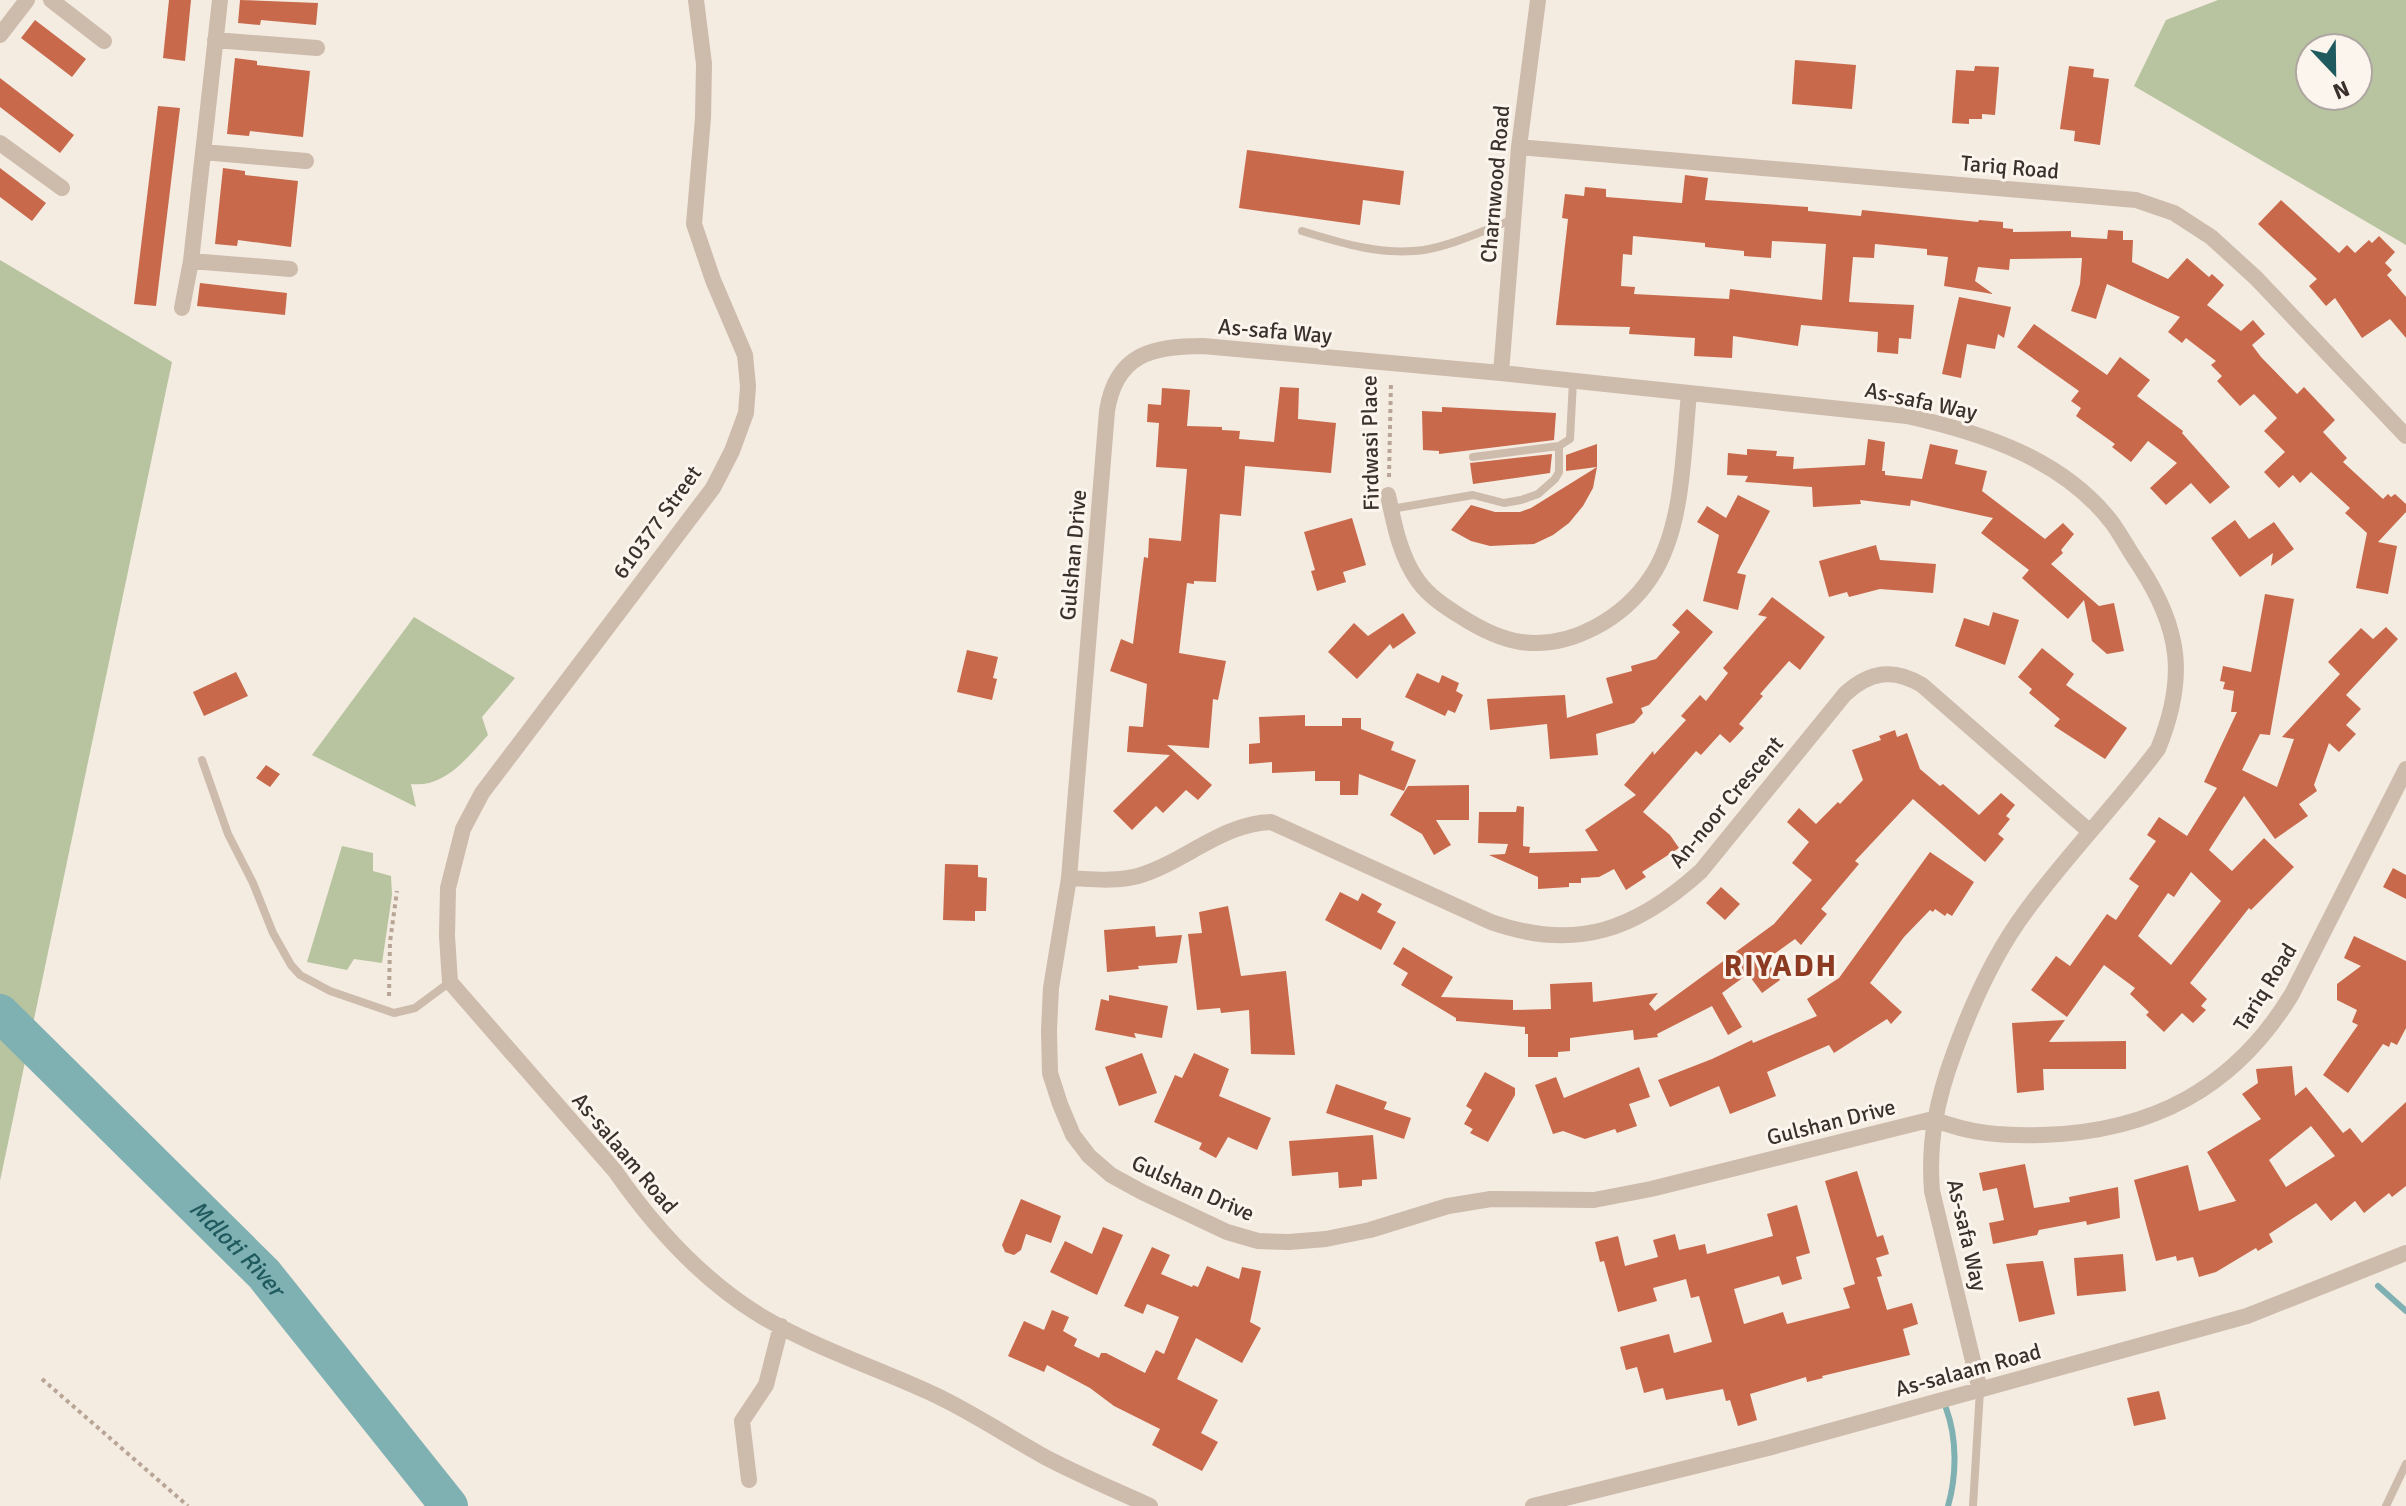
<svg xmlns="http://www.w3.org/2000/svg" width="2406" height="1506" font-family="Signika,sans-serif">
<rect width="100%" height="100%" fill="#f4ebe1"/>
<path fill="#b8c4a0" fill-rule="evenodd" d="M2218 0H2406V245L2134 86 2166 20ZM2310 48H2358V96H2310Z
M0 260 172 362 0 1181Z
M414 617 515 678 482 717 488 735C467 758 445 788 411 784L416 807 312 755Z
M342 846 373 853V871L391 876 392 895 382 963 354 959 347 970 307 962Z"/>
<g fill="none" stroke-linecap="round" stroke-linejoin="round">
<path stroke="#7fb0b2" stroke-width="6" d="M2378 1286 2406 1311
M1946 1408C1957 1438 1957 1475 1948 1506"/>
<path stroke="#7fb0b2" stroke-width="38" id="s1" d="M0 1013 264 1274 449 1506"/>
</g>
<path fill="#c8694b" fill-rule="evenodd" d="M169 0H191L185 61 163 58Z
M240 0 318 3 316 25 261 20 260 25 238 23Z
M35 20 86 59 72 77 21 38Z
M235 58 257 61V65L310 71 303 137 250 131 249 136 227 134Z
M1795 60 1856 65 1852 109 1792 104Z
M1975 66 1999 67 1995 115 1982 114V119H1969V124L1952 123 1956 70 1974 71Z
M2069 66 2094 69 2093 77 2109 79 2100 145 2074 141 2075 131 2060 129Z
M0 78 74 135 60 153 0 107Z
M158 106 180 108 156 306 134 304Z
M1247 150 1404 171 1400 205 1363 200 1360 225 1239 208Z
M0 168 46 203 32 221 0 197Z
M223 168 245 171V175L298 181 291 247 238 240 237 246 215 244Z
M1685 175 1708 178 1705 200 1808 207V211L1861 216 1862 210 1978 222 1979 220 2003 222V228L2013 229V232L2071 231V237L2107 239 2108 230 2123 231V240H2133L2132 262 2168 279 2187 258 2209 277 2212 274 2224 285 2207 305 2241 331 2253 320 2265 334 2252 345 2261 357 2297 394 2304 387 2335 420 2323 432 2347 458 2343 462 2383 499 2388 494 2391 497 2395 494 2406 504V512L2378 542 2397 546 2388 594 2356 588 2367 533 2345 513 2350 508 2311 472 2300 483 2293 475 2279 488 2264 472 2285 452 2264 431 2277 418 2254 394 2240 406 2217 381 2222 376 2211 365 2216 361 2186 338 2182 343 2168 332 2180 317 2107 284 2096 319 2071 311 2080 284 2082 258 2010 259 2009 270 1978 267 1975 281 1993 294 1944 286 1948 257 1927 255V249L1875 244 1874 258 1853 257 1849 302 1914 305 1911 339 1899 338 1898 354 1877 352 1878 332 1801 325 1798 346 1733 336 1732 358 1694 356 1695 338 1629 334 1630 327 1556 325 1568 219 1562 218 1565 194 1584 196 1585 187 1606 189V197L1682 203ZM1633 236 1705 243V247L1744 251V256L1771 258 1772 241 1826 244 1822 300 1730 289 1729 299 1634 294 1635 287 1621 286 1623 254 1632 255Z
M2281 200 2339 253 2347 245 2355 253 2369 240 2372 243 2379 236 2395 252 2385 263 2392 270 2387 275 2406 297V338L2390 319 2362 338 2335 298 2326 306 2309 286 2317 279 2258 224Z
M200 283 287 293 285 315 197 306Z
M1959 297 2011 307 2004 338 1998 334 1995 349 1967 344 1961 378 1942 374Z
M2034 324 2107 375 2120 357 2150 380 2137 396 2183 431 2182 433 2230 487 2210 504 2191 483 2166 505 2150 488 2177 463 2148 441 2131 462 2112 447 2115 444 2076 416 2081 408 2071 401 2079 391 2017 347Z
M1280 387 1299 388 1298 419 1336 423 1331 473 1245 466 1241 516 1220 514 1216 582 1194 581V584L1187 583 1179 653 1226 661 1218 700 1213 699 1209 748 1167 745 1212 785 1198 800 1186 790 1163 813 1156 806 1132 830 1113 811 1170 755 1127 752 1129 726 1143 727 1147 684 1110 671 1121 639 1133 644 1144 557 1148 558 1149 538 1181 541 1187 469 1156 467 1159 423 1147 422 1148 404 1161 405 1162 388 1190 390 1187 426 1222 427V430L1240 431 1239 439 1274 442Z
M1442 407 1556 413 1554 440 1439 454V451L1423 450 1422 411 1442 412Z
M1868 439 1885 442 1882 471H1885V475L1922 479 1930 444 1958 450 1955 464 1987 471 1982 491 2045 539 2063 523 2074 534 2061 550 2063 553 2051 564 2099 606 2114 603 2124 651 2107 654 2092 641 2084 600 2068 619 2022 578 2029 570 1981 533 1993 518 1911 500 1910 506 1860 500 1861 504 1813 507 1812 487 1745 482 1748 476 1727 475 1728 453 1747 455V449L1777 451 1776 456 1794 457 1793 469 1865 465Z
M1597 444V467L1566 471V455Z
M1552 454 1550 473 1473 484 1470 463Z
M1597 467 1593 488 1583 506 1569 523 1553 535 1534 544 1490 546 1471 541 1451 530 1471 505 1495 512H1520L1531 508Z
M1738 495 1770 511 1737 573 1746 575 1738 610 1703 601 1719 535 1697 522 1707 506 1726 518Z
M1352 518 1366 565 1343 572 1346 582 1317 591 1311 571 1315 570 1304 532Z
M2235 520 2249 539 2274 522 2294 549 2271 566 2273 553 2240 577 2211 538Z
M1876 545 1880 560 1936 564 1933 593 1880 589 1849 597 1847 592 1829 597 1819 561Z
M2265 594 2294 599 2270 735 2260 734 2242 770 2277 787 2294 739 2282 737 2340 674 2328 662 2361 628 2373 639 2386 627 2398 639 2346 695 2361 709 2346 725 2356 734 2339 752 2329 743 2314 785 2317 791 2299 804 2308 816 2275 839 2244 796 2209 850 2232 871 2264 838 2294 867 2251 910 2249 908 2190 983 2207 999 2201 1006 2206 1010 2193 1023 2182 1013 2164 1032 2146 1015 2149 1012 2130 994 2135 988 2104 965 2067 1017 2031 990 2056 956 2070 966 2107 914 2116 920 2139 886 2129 879 2156 841 2147 835 2159 817 2187 836 2217 788 2204 782 2237 712H2231L2234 691 2223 689 2225 682 2220 681 2223 666 2251 672ZM2191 872 2221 901 2171 965 2138 936 2168 893 2174 897Z
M1772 597 1825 637 1800 670 1789 661 1760 694 1763 696 1739 724 1744 728 1730 743 1720 734 1701 755 1696 751 1643 812 1670 835 1679 848 1642 872 1646 877 1626 890 1614 869 1599 877 1581 878V883H1569V887L1538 889V877L1489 855 1505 854 1508 844 1478 843 1479 812H1516L1517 806 1524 807 1523 846 1530 847 1529 853 1598 851 1585 830 1636 795 1624 785 1653 751 1654 755 1686 720 1681 716 1700 695 1706 701 1728 673 1723 668 1767 617 1758 615Z
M1687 609 1713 632 1649 705 1641 708 1643 713 1634 723 1596 734 1598 755 1550 759 1547 724 1490 730 1487 699 1565 695 1567 718 1613 703 1606 678 1632 671 1631 666 1656 659 1680 632 1672 625Z
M1993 612 2019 620 2005 665 1955 646 1964 618 1989 626Z
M1403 613 1416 633 1393 649 1390 644 1357 679 1328 652 1354 623 1368 636Z
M2042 648 2074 674 2066 685 2127 728 2105 759 2054 726 2060 719 2029 693 2032 689 2018 677Z
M967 650 998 657 993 678 997 679 992 700 957 692Z
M236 672 248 696 204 716 193 692Z
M1417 673 1439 683 1442 675 1459 683 1456 691 1463 695 1455 713 1448 710 1445 716 1405 697Z
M1305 715V726H1342V718H1361V729L1394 742 1391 750 1416 760 1404 791 1359 774 1358 795H1340V781H1315V771L1272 773V762L1249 764V744L1260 743 1259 717Z
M1895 730 1897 737 1907 733 1920 769 1940 786 1943 784 1979 815 2001 793 2015 805 2006 816 2010 819 1998 834 2004 839 1985 862 1913 799 1855 861 1859 864 1821 909 1827 914 1801 945 1795 939 1766 960 1780 980 1762 993 1748 974 1722 993 1742 1027 1728 1035 1712 1006 1657 1034 1658 1037 1634 1040 1633 1030 1570 1038V1051L1558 1052V1057H1528V1034H1525V1027L1456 1021V1018L1401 985 1408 973 1393 964 1403 947 1453 977 1441 997 1513 1000V1010L1551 1009 1550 984 1592 982 1593 1002 1658 993 1649 1004 1655 1011 1774 924 1812 880 1792 863 1809 842 1787 822 1799 808 1816 824 1838 802 1840 804 1863 780 1852 750 1881 740 1879 736Z
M266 765 280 774 270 787 256 778Z
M1469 785V820H1436L1451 845 1434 855 1422 834 1390 815 1408 786Z
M1930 852 1974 882 1952 916 1947 913 1945 916 1935 909 1933 912 1930 910 1904 937 1870 983 1902 1012 1891 1024 1887 1019 1834 1053 1829 1045 1767 1072 1776 1096 1730 1114 1719 1086 1670 1107 1658 1080 1712 1059 1752 1040 1753 1043 1817 1016 1807 999 1839 978Z
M945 864 978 865V877L987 878 986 911H975V921L943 920Z
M2393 868 2406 875V899L2383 887Z
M1721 887 1740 904 1725 920 1706 903Z
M1340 892 1358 901 1362 893 1382 904 1377 912 1396 922 1381 950 1325 920Z
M1228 906 1241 976 1286 971 1295 1055 1251 1054 1249 1010 1221 1013 1220 1008 1197 1010 1188 934 1202 933 1199 912Z
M1155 926 1156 937 1182 935 1177 963 1138 966 1139 969 1107 972 1104 930Z
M2354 936 2406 961V1028L2397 1045 2391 1042 2389 1047 2383 1044 2348 1093 2323 1075 2358 1025 2352 1022 2357 1010 2337 1000V984L2361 966 2344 958Z
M1109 995 1168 1006 1162 1038 1134 1033 1136 1038 1095 1030 1101 999 1109 1001Z
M2065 1020 2049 1042 2126 1041V1069H2043L2044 1090 2017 1093 2012 1023Z
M1142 1053 1157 1093 1119 1106 1105 1067Z
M1194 1053 1229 1069 1219 1096 1271 1118 1257 1150 1228 1137 1216 1158 1199 1149 1202 1143 1154 1122 1175 1075 1182 1078Z
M2292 1066 2295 1096 2306 1087 2343 1133 2350 1128 2362 1143 2406 1102V1186L2392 1197 2389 1193 2364 1213 2355 1201 2331 1221 2316 1203 2269 1234 2273 1242 2258 1251 2256 1248 2216 1272 2199 1277 2193 1257 2177 1261 2176 1256 2156 1261 2134 1180 2188 1165 2199 1211 2236 1201 2207 1152 2261 1119 2242 1094 2258 1083 2256 1069ZM2311 1126 2335 1156 2286 1187 2269 1160Z
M1639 1067 1650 1097 1629 1104 1637 1126 1617 1133 1615 1129 1585 1139 1563 1131 1553 1134 1535 1085 1556 1077 1564 1098Z
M1485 1072 1515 1088V1095L1488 1142 1470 1133 1473 1129 1464 1124 1472 1110 1466 1106Z
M1336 1084 1387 1102 1384 1109 1411 1118 1404 1139 1326 1113Z
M1373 1135 1377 1179 1362 1180V1186L1339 1188 1338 1172 1292 1176 1289 1141Z
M2025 1164 2034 1208 2070 1202 2069 1197 2118 1187 2120 1218 2087 1225 2086 1221 2039 1230 2037 1235 1993 1244 1989 1223 2004 1220 1997 1188 1983 1191 1979 1173Z
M1857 1171 1877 1237 1883 1235 1889 1254 1876 1258 1882 1276 1877 1277 1887 1310 1912 1303 1918 1324 1903 1329 1910 1355 1822 1376 1823 1378 1807 1382 1806 1377 1750 1394 1757 1420 1738 1426 1730 1400 1726 1401 1723 1389 1666 1400 1663 1388 1644 1393 1637 1367 1626 1370 1620 1347 1669 1334 1674 1353 1712 1342 1699 1296 1691 1298 1686 1279 1653 1288 1657 1301 1618 1312 1604 1261 1600 1262 1595 1242 1618 1236 1625 1266 1658 1257 1653 1240 1675 1234 1679 1250 1705 1244 1707 1254 1773 1236 1767 1214 1797 1205 1810 1253 1796 1257 1802 1279 1782 1285 1779 1276 1734 1289 1744 1324 1783 1312 1787 1324 1850 1308 1843 1288 1855 1284 1825 1181Z
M1021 1199 1061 1216 1051 1243 1026 1234 1021 1250 1014 1255 1005 1252 1002 1245Z
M1103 1227 1123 1235 1097 1295 1050 1272 1065 1241 1092 1254Z
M1152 1247 1170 1255 1161 1274 1192 1287 1193 1285 1198 1287 1207 1266 1239 1279 1242 1267 1261 1271 1250 1322 1261 1328 1242 1363 1196 1338 1177 1379 1218 1400 1201 1433 1218 1442 1202 1471 1152 1445 1160 1429 1114 1406 1090 1388 1047 1365 1044 1372 1008 1356 1024 1321 1044 1330 1052 1310 1069 1317 1063 1331 1077 1339 1074 1346 1099 1358 1101 1353H1106L1145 1373 1156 1350 1164 1354 1179 1317 1147 1304 1143 1314 1124 1306Z
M2123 1254 2126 1291 2077 1296 2074 1258Z
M2043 1261 2055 1314 2019 1322 2006 1264Z
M2159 1391 2166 1419 2134 1426 2127 1398Z"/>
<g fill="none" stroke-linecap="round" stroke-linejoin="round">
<path stroke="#b9a596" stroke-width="4" stroke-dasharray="4 4" stroke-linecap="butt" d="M1389 477 1391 381
M389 996 390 942 397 891
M42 1379 188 1506"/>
<path stroke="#cdbbac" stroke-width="8" d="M1302 231C1341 243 1382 256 1424 250 1454 245 1484 230 1512 220
M1473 457 1559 446
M1391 509 1473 495 1504 503 1521 500 1538 494 1555 479 1559 472V446L1570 439 1573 381
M202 760 228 834 253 883 273 933 291 965 300 975 330 991 394 1013 415 1008 450 982
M1973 1506 1980 1390
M2386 1506 2406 1464"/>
<path stroke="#cdbbac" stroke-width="16" d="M51 0 104 41
M696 0 704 64 703 118 694 224 713 280 745 355 748 386 746 413 732 451 713 488 482 793 463 829 448 888 447 936 450 982 615 1171C654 1227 702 1280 761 1316 815 1348 877 1368 933 1394 972 1412 1007 1436 1045 1457 1079 1475 1115 1490 1150 1506
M0 35 27 0
M215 40 317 48
M0 143 62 188
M1519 147 2136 200 2174 213 2211 237 2256 278 2406 436
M203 152 306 161
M191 261 290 269
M182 308 191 261 220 0
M1501 373 1519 147 1538 0
M1388 495C1394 524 1400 556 1418 581 1429 596 1444 606 1460 616 1477 627 1501 639 1521 642 1571 649 1624 618 1651 577 1684 528 1683 451 1689 394
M1069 878C1091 879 1116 882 1138 876 1183 863 1223 823 1271 822L1491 922C1576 952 1636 930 1701 871L1845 694C1870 671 1894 668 1922 685L2089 831
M1980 1390 1932 1191C1928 1141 1937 1099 1954 1053 1972 1003 1994 954 2026 911 2067 855 2116 805 2158 749 2187 678 2181 629 2139 565 2130 552 2122 537 2113 524 2064 459 1983 433 1907 416L1501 373 1203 346C1152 346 1116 354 1107 411L1069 878 1051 988 1049 1030 1050 1073 1060 1104 1073 1135 1089 1156 1111 1175 1142 1192 1227 1232 1258 1241 1289 1242 1326 1239 1370 1230 1448 1206 1491 1199 1594 1200 1651 1189 1933 1119C1970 1134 2003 1136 2042 1135 2152 1132 2235 1088 2292 994L2406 769
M749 1480 742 1421 766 1385 781 1326
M1533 1506 1768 1448 2247 1316 2406 1253"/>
</g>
<g text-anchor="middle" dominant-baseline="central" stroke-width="6" stroke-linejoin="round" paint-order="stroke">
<g font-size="22" fill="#3b302b" stroke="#fbf5ee">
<text transform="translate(2010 167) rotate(5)">Tariq Road</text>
<text transform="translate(1495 184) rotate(-85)">Charnwood Road</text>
<text transform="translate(1275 331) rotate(5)">As-safa Way</text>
<text transform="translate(1921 401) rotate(12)">As-safa Way</text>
<text transform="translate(1370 443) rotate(-91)">Firdwasi Place</text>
<text transform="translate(657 522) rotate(-54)">610377 Street</text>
<text transform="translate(1073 555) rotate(-85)">Gulshan Drive</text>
<text transform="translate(1726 802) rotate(-50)">An-noor Crescent</text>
<text transform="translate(2265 987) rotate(-58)">Tariq Road</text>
<text transform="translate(1831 1122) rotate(-14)">Gulshan Drive</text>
<text transform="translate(625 1153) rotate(50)">As-salaam Road</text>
<text transform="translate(1193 1188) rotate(24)">Gulshan Drive</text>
<text transform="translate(1967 1235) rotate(77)">As-safa Way</text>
<text transform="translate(1968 1370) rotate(-15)">As-salaam Road</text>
</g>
<g font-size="24" font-style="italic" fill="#1f5a5e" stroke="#fbf5ee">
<text stroke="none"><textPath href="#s1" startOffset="334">Mdloti River</textPath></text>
</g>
<g font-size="30" font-weight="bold" letter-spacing="2" fill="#8c3b22" stroke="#fbf5ee">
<text x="1781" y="966">RIYADH</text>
</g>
</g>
<g transform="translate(2334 72) rotate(158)"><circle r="38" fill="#fbf5ee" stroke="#aea6a0" stroke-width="2"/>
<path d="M0-6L14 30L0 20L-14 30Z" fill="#1f5a5e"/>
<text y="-12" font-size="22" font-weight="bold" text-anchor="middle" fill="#3b302b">N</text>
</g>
</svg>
